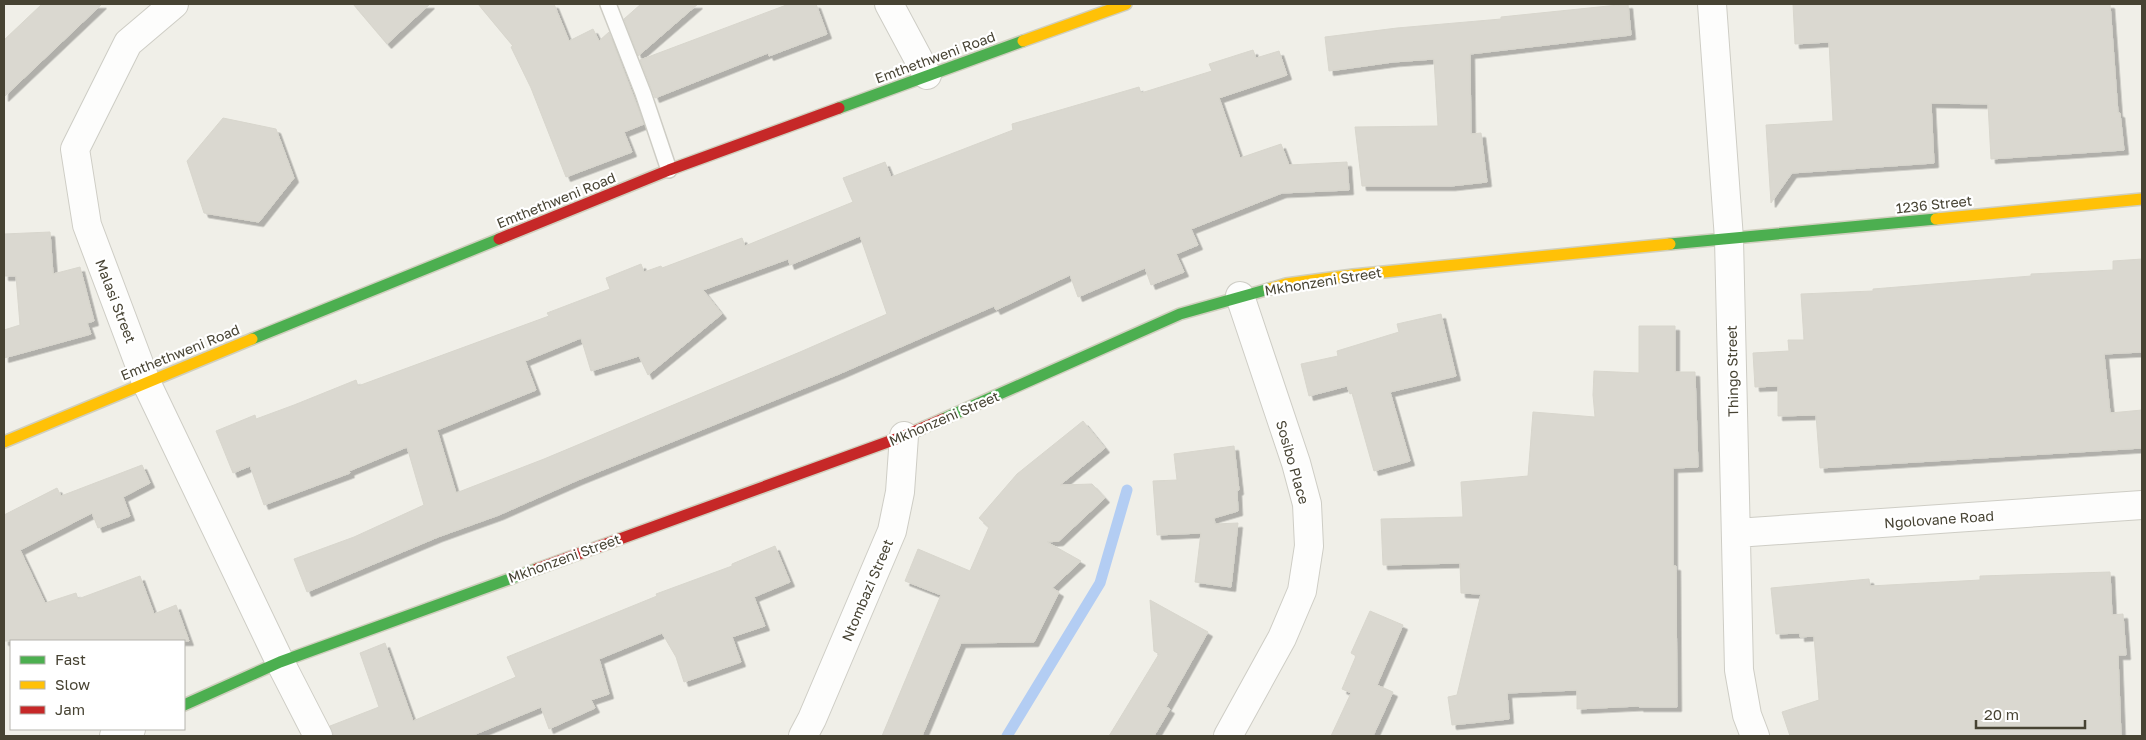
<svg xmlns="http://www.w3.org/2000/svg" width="2146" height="740" font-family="'Golos Text',sans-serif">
<defs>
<filter id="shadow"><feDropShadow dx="4.5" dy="4.5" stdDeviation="0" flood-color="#0004"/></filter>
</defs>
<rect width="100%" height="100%" fill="#f0efe8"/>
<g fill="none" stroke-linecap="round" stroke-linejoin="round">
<path stroke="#b3cdf3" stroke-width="11" d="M1007 736 1100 583 1127 490"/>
</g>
<path fill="#dad8d0" stroke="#d8d6cd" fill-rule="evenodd" filter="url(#shadow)" d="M42 4H102L4 97V40Z
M353 4H430L387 44Z
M478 4H554L569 41 593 29 599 41 609 32 644 124 624 132 632 152 566 177 531 88 511 47 513 46Z
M641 4H698L638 56 624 19Z
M789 4H816L827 34 769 56 768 53 655 98 640 60Z
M1628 4 1631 35 1470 54 1471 134 1481 133 1487 182 1451 186H1362L1355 127 1438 126 1434 59 1393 62 1329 71 1325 37 1397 28 1501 19V17Z
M1793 4H2110L2118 113H2120L2124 150 1991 159 1988 104 1931 103 1934 163 1792 173 1771 203 1766 125 1833 121 1829 42 1795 44Z
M1253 50 1256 58 1279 51 1287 75 1219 98 1240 158 1281 144 1289 165 1347 162 1349 190 1282 193 1191 229 1198 245 1176 254 1184 272 1151 285 1145 268 1078 297 1070 275 996 310 994 306 839 374 578 480 499 515 438 537 307 592 294 559 354 537 424 505 407 447 349 471 350 473 264 505 250 466 233 473 216 431 255 415 256 419 294 405 356 380 358 386 549 316 547 313 610 289 606 278 641 264 644 272 661 266 662 268 742 238 745 246 853 202 843 178 885 162 891 177 1013 130 1012 124 1139 87 1141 93 1212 71 1209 64ZM860 236 887 314 800 352 544 459 456 493 437 430 536 390 525 361 581 338 591 371 639 356 648 375 722 314 703 290 788 259 790 265Z
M223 118 276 129 294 178 259 222 204 213 187 161Z
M50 232 53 274 80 267 94 321 87 323 91 334 4 358V330L20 325 16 276H4V234Z
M2142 259V352L2104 354 2110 413 2142 410V448L1820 468 1816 415 1778 416V386L1755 387 1753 353 1789 351 1788 340H1804L1801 294 1873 291V289L2031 276V274L2113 270V261Z
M1441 314 1456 376 1390 392 1410 461 1374 471 1352 393 1350 394 1347 386 1309 396 1301 364 1338 356 1337 351 1399 332 1397 324Z
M1639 326H1675V372H1695L1698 467 1673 468V566H1676L1677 707H1639V706L1577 709V690L1507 693 1509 719 1452 725 1448 697 1457 695 1481 594 1461 593 1460 563 1383 565 1381 519 1463 517 1461 482 1528 476 1533 412 1595 417 1593 395 1594 371 1639 373Z
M1083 421 1105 448 1060 485 1092 484 1105 498 1059 541 1047 542 1081 561 1052 588 1059 592 1034 642 961 643 922 736H882L941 595 905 581 918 549 970 571 989 527 979 518 1017 474Z
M1234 446 1239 490 1237 491 1238 511 1214 518 1215 524 1238 523 1231 587 1195 582 1201 533 1157 535 1153 481 1177 480 1174 454Z
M142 465 150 483 123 497 130 516 98 528 92 513 20 550 45 603 76 593 78 599 140 576 154 614 176 605 189 641H4V515L57 488 61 496Z
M775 546 790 582 754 597 765 626 732 637 741 662 684 682 676 657 662 633 599 659 609 694 591 700 595 708 549 729 541 707 471 736H334L330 726 379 707 360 653 385 643 413 721 516 677 507 657 657 596 656 594 732 566V564Z
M2110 572 2112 615 2123 614 2126 655H2118L2121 736H1790L1782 712 1819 700 1814 636 1800 637V633L1776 634 1771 588 1869 579 1870 586 1980 580V576Z
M1150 600 1208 632 1166 707 1170 709 1154 736H1109L1159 654 1154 651Z
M1370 611 1403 625 1377 685 1393 692 1373 736H1331L1351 693 1342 689 1356 656 1351 653Z"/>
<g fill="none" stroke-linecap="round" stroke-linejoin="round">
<defs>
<path id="lane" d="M608 4 643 93 669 170"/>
<path id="street" d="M174 4 128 43 75 149 87 225 146 382 280 662 318 736
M889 4 927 75
M1712 4 1729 239 1739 670 1747 715 1755 736
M1736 533 2142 505
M114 736 131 729
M803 736 812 719 892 531 900 492 904 436
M1228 736 1282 638 1302 591 1309 546 1307 504 1296 463 1240 296"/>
<path id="fast" d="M839 108 1023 41
M1670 244 1936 219
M252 339 499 239
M943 419 1180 314 1269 289
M184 705 280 662 537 569"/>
<path id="slow" d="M1023 41 1126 4
M1936 219 2142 199
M1269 289 1286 284 1353 275 1670 244
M4 442 252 339"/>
<path id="jam" d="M499 239 669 170 839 108
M537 569 904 436 943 419"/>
</defs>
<use href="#lane" stroke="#cecdc5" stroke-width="18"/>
<use href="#street" stroke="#cecdc5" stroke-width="30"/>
<use href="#fast" stroke="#d0cfbe" stroke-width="14"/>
<use href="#slow" stroke="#d0cfbe" stroke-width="14"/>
<use href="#jam" stroke="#d0cfbe" stroke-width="14"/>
<use href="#lane" stroke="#fdfdfc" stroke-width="15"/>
<use href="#street" stroke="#fdfdfc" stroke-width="28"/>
<use href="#fast" stroke="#4caf50" stroke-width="11"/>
<use href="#slow" stroke="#ffc107" stroke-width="11"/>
<use href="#jam" stroke="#c62828" stroke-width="11"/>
</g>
<g text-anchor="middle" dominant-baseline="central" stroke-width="4.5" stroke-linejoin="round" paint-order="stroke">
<g font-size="14" fill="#474333" stroke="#fff">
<text transform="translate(935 57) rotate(-20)">Emthethweni Road</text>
<text transform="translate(556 200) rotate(-22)">Emthethweni Road</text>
<text transform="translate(1934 204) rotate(-6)">1236 Street</text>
<text transform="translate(1323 281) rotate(-9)">Mkhonzeni Street</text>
<text transform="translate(116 301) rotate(69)">Malasi Street</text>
<text transform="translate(180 352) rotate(-22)">Emthethweni Road</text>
<text transform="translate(1732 371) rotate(-91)">Thingo Street</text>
<text transform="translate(944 418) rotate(-23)">Mkhonzeni Street</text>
<text transform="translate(1293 462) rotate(74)">Sosibo Place</text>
<text transform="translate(1939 519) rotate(-4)">Ngolovane Road</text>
<text transform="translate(564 558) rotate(-20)">Mkhonzeni Street</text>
<text transform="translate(867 590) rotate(-67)">Ntombazi Street</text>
</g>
</g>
<rect width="2146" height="740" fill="none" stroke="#474333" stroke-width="10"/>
<rect x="10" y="640" width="175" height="90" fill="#ffffff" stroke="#b5b4ad"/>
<rect x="20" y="656" width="25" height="8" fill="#4caf50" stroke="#b5b4ad"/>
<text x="55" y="665" font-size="15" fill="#474333">Fast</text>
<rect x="20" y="681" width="25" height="8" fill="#ffc107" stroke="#b5b4ad"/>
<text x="55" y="690" font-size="15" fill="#474333">Slow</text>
<rect x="20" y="706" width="25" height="8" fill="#c62828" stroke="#b5b4ad"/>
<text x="55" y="715" font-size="15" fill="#474333">Jam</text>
<path d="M1976 720v8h109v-8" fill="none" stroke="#474333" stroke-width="2.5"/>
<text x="1984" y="720" font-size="15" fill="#474333" stroke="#ffffff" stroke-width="4" paint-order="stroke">20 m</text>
</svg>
